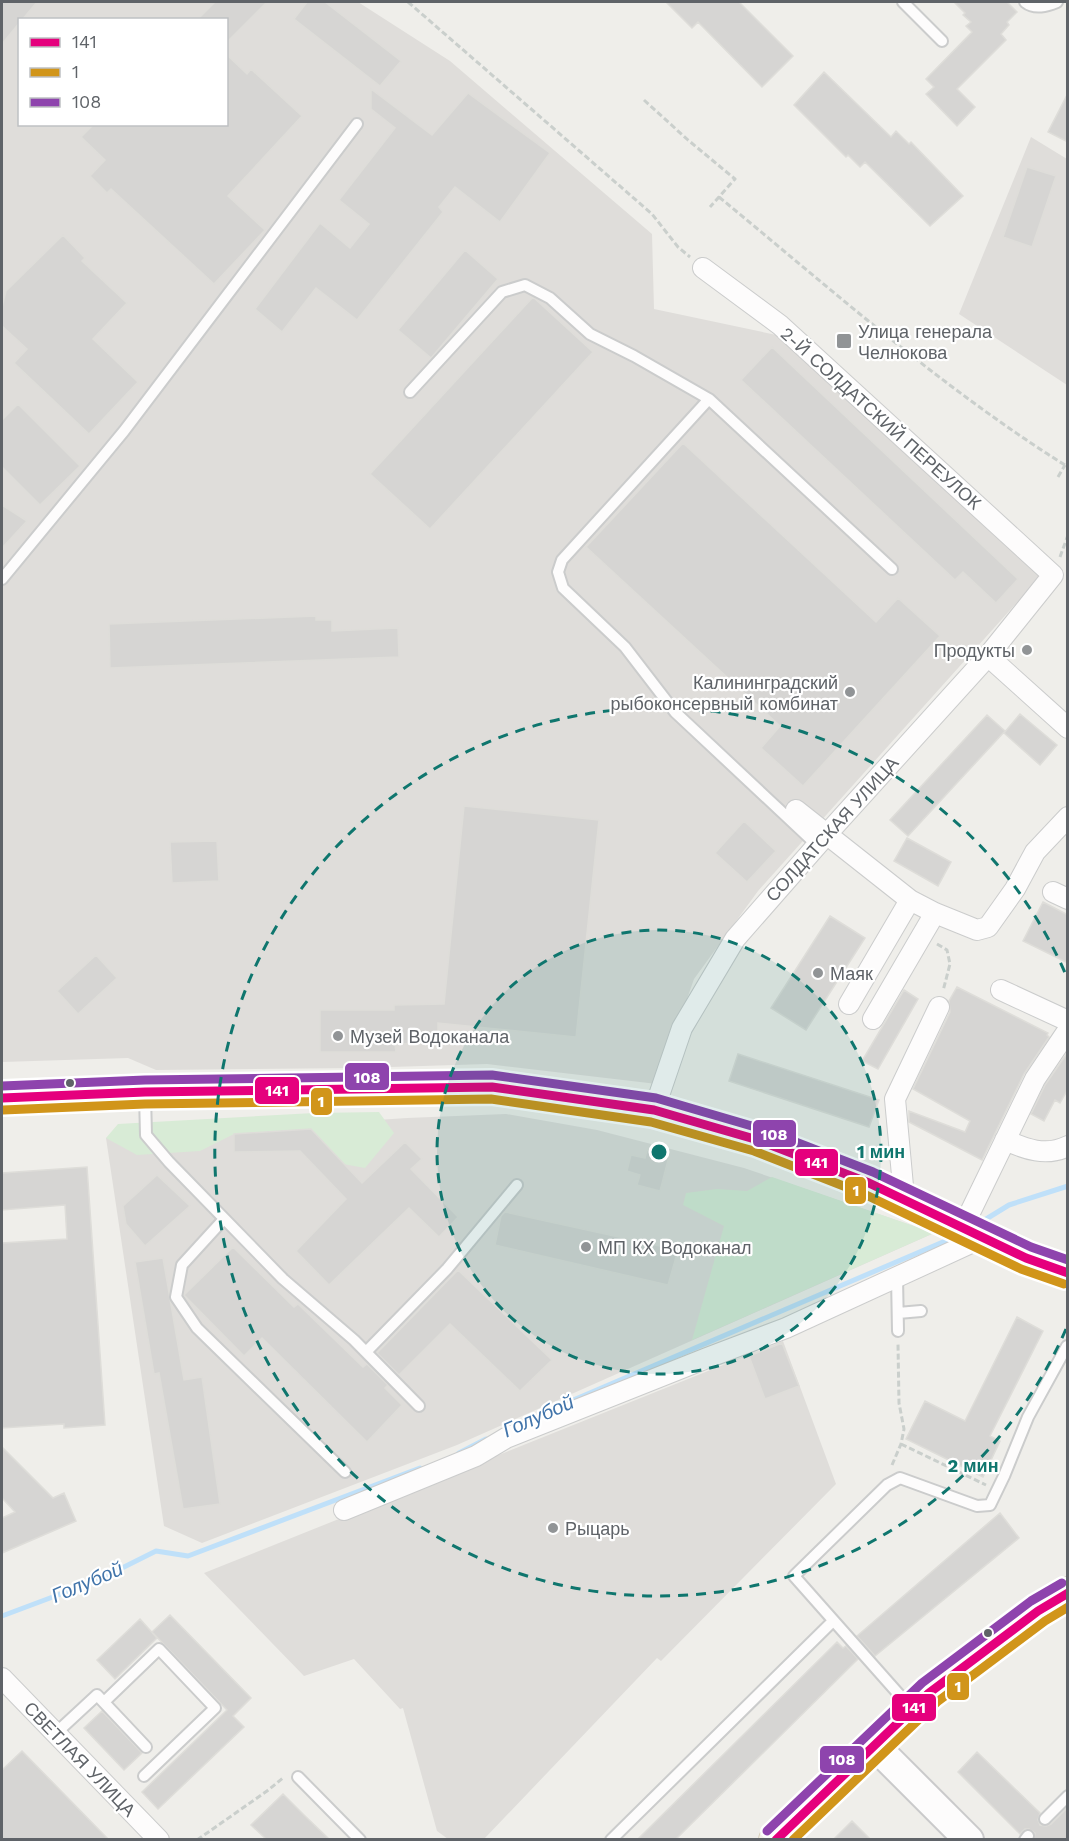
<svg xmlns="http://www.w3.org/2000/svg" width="1069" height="1841" font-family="'Work Sans',sans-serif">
<rect width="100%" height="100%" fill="#efeeea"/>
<path fill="#dfddda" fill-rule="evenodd" d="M2 2H358L450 61 652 234 654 309 786 337 1046 570 758 891 694 979 657 1084 487 1064 358 1068 156 1070 128 1058 2 1062ZM20 20H226V124H20Z
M1031 137 1067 159V385L959 314Z
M506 1114 597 1130 744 1168 934 1233 457 1445 202 1543 164 1526 106 1138 407 1118Z
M783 1341 836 1484 661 1661 657 1658 484 1839H448L437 1831 403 1708 400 1709 354 1659 304 1676 204 1573Z"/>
<path fill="#d8ebd6" d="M379 1112 394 1133 365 1168 343 1164 310 1129 234 1134 200 1151 137 1155 106 1138 118 1124 314 1113Z
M772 1177 934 1233 692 1340 724 1226 683 1205 686 1193 717 1189 747 1191Z"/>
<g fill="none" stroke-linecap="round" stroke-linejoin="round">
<path stroke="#bfe0f9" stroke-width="5" d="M978 1224 1009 1205 1068 1186
M543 1413 957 1236
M459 1453 486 1439
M2 1616 98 1580 156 1551 188 1556 420 1468"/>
</g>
<path fill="#d6d5d3" stroke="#deddd9" stroke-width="1.5" d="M2 2H37L22 20H20V22L2 44Z
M215 2H267L226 43V20H197Z
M307 2H325L401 61 380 86 294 19Z
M666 2H739L793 56 762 87 698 22 692 28Z
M954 2H1007L1017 12 1007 22 1009 25 1001 34 1006 40 957 89 975 107 957 126 926 94 934 87 926 79 972 32 966 26 971 22 963 15 965 13Z
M226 54 247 74 251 69 302 116 228 196 265 230 214 284 111 189 107 193 90 176 105 160 81 137 94 124H226Z
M824 72 891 137 896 131 909 144 911 142 963 196 930 226 865 162 860 167 848 155 846 157 794 105Z
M371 89 432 135 468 93 550 153 500 222 455 187 439 207 443 212 357 320 316 288 282 332 255 309 320 223 350 248 369 224 339 200 395 128 371 109Z
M1068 93V142L1048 132Z
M1027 167 1056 176 1032 247 1003 237Z
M63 235 85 258 82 261 127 303 93 339 138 382 89 434 14 363 27 349 2 326V307L6 291Z
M465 250 498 279 431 358 398 330Z
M533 297 593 352 430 529 370 474Z
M772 347 1018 579 996 603 963 572 955 580 741 380Z
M18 404 80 466 40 505 2 467V420Z
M683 443 876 622 898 598 940 636 803 786 761 748 780 726 586 547Z
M2 505 27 521 2 548Z
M316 616V620H332V631L398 628 399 657 110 668 109 624Z
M1020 714 1057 745 1040 765 1004 733Z
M987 715 1005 731 908 836 890 820Z
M464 806 599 820 576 1037 438 1023V1043L395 1044 396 1052H320V1010H394V1005L444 1004Z
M744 821 776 851 747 882 715 853Z
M907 838 951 862 938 886 894 861Z
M217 841 219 881 172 883 170 842Z
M1043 902 1068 915V963L1023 941Z
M830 916 865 938 806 1030 771 1008Z
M96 955 117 978 78 1014 57 991Z
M957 987 1048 1033 1047 1035 1049 1037 1024 1074 982 1160 909 1122V1111L965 1132 970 1121 913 1089 950 1012 949 1001Z
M904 990 918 999 878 1069 862 1061Z
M1068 1052V1089L1060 1103 1055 1100 1044 1121 1031 1114 1045 1085Z
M738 1054 879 1100 869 1127 729 1081Z
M311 1129 362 1183 405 1142 422 1159 411 1169 458 1217 439 1237 409 1208 329 1285 296 1251 346 1199 300 1151 234 1152V1134Z
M647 1150 669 1156 660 1191 637 1185 640 1175 627 1171 631 1155 645 1158Z
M87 1167 105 1425 64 1428V1424L2 1428V1243L67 1239 65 1205 2 1210V1173Z
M157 1175 190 1206 145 1246 126 1224 123 1206Z
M505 1212 678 1250 668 1285 495 1245 501 1216Z
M233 1247 294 1307 298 1304 363 1367 367 1364 388 1385 385 1388 402 1405 367 1442 262 1338 244 1356 184 1295Z
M163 1258 184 1380 202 1377 220 1504 183 1509 159 1373 154 1374 135 1262Z
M458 1270 552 1360 520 1391 450 1324 399 1375 377 1353Z
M1017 1317 1043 1331 990 1436 1000 1441 983 1477 906 1439 925 1401 965 1421Z
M782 1343 799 1386 765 1399 749 1356Z
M2 1447 53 1498 64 1493 76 1521 2 1553V1518L15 1512 2 1498Z
M1000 1513 1019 1538 875 1656 857 1636Z
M170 1615 251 1698 233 1716 244 1727 158 1809 142 1792 227 1710 152 1632Z
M140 1619 157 1638 115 1679 97 1660Z
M837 1642 843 1648 846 1646 858 1659 676 1839H638Z
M102 1711 142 1753 124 1770 84 1728Z
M22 1751 108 1839H2V1770Z
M977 1752 1040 1813 1038 1820 1040 1825 1046 1826 1051 1824 1068 1807V1839H1034L1035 1833 1029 1829H1025L1020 1834 958 1772Z
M283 1794 304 1815 329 1839H266L251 1825Z
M852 1821 870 1839H834Z"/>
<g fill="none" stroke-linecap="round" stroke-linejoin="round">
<defs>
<path id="lane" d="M903 2 942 41
M1025 2C1035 10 1047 6 1057 2
M410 392 502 292 525 285 550 298 590 334 634 356 709 399 892 569
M709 399 562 560 558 572 563 588 625 647 675 712 817 845
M2 579 124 431 357 124
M145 1095 146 1135 169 1162 283 1279 354 1340 419 1406
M224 1219 182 1265 176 1297 197 1328 345 1472
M897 1277 898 1331
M898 1313 921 1311
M366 1352 447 1269 517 1185
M104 1702 159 1649 215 1708 144 1776
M911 1708 794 1576 887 1485 900 1478 977 1506 990 1505 1004 1476 1028 1417 1067 1346
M56 1733 97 1695 146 1747
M298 1777 360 1840
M1045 1819 1068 1796
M611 1840 832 1622
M1025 1840 1028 1836"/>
<path id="street" d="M988 656 1068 728
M796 810 910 900 935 913 977 930 988 927 1015 889 1035 852 1068 817
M1053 892 1068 899
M1001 990 1068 1021
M849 1004 910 900
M873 1019 935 913
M654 1110 682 1028 735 939 827 834 988 656 1053 575 780 325 703 268
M1005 1140C1025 1149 1046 1157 1068 1146
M898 1195 903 1186 895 1099 939 1007
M963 1227 1035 1079 1068 1030
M344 1510 476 1456 506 1438 707 1358 786 1328 984 1237
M2 1678 159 1840"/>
<path id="secondary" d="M874 1745 969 1840"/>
<path id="primary" d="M2 1098 145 1092 492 1087 654 1110 758 1140 869 1183 1026 1258 1068 1273
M775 1840 929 1693 1038 1611 1068 1593"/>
</defs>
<use href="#lane" stroke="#cbcccc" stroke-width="14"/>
<use href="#street" stroke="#cbcccc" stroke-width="22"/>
<use href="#secondary" stroke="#cacacb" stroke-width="32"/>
<use href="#primary" stroke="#d7ceb8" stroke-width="34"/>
<path stroke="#cacfcc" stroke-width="3" stroke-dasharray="6 3" stroke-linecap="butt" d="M408 2 652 214 678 247 690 257
M644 100 688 140 735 179 710 207
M719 197C832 290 943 389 1068 467
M1058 477 1065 465
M1060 557 1068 535
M937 944 947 950 950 964 943 991
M901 1444 986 1485
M892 1465 901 1444 904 1429 899 1403 898 1344
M197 1840 267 1791 283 1778"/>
<use href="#lane" stroke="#fdfcfc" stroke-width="10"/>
<use href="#street" stroke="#fdfcfc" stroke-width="20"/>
<use href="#secondary" stroke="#fdfcfc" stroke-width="28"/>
<use href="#primary" stroke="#f4f2e9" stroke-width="32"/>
<defs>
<path id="bus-1" d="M2 1098 145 1092 492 1087 654 1110 758 1140 869 1183 1026 1258 1068 1273
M776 1840 929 1693 1038 1611 1068 1593"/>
<path id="bus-2" d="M3 1110 145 1104 491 1099 651 1122 754 1151 864 1194 1021 1269 1064 1284
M793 1840 937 1702 1045 1621 1068 1607"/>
<path id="bus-3" d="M2 1086 145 1080 492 1075 656 1098 762 1129 873 1172 1031 1247 1068 1260
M767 1831 922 1683 1031 1601 1062 1583"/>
</defs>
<use href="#bus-1" stroke="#fff" stroke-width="14"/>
<use href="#bus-2" stroke="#fff" stroke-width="14"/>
<use href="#bus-3" stroke="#fff" stroke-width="14"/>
<use href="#bus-1" stroke="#e5007d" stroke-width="9"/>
<use href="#bus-2" stroke="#d1951a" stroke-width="9"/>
<use href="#bus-3" stroke="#8e44ad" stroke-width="9"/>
</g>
<circle cx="659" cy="1152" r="222" fill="#0f766e" fill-opacity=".12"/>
<g fill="none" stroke="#0f766e" stroke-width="3" stroke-dasharray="10 8">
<circle cx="659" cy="1152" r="222"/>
<path d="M1066 1329A444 444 0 1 1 1066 975"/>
</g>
<g fill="#919496" stroke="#fff" stroke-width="2">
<rect x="836" y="333" width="16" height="16" rx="3"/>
<circle cx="1027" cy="650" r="6"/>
<circle cx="850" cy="692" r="6"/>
<circle cx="818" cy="973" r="6"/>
<circle cx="338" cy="1036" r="6"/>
<circle cx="586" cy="1247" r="6"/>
<circle cx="553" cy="1528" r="6"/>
</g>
<g fill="#5f6368" stroke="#fff" stroke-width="2">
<circle cx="70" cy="1083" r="5"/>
<circle cx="988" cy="1633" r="5"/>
</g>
<g text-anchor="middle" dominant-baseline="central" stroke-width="4.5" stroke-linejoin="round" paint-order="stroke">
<g font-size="18" fill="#5f6368" stroke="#fff" text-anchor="start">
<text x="858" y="331">Улица генерала<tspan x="858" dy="21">Челнокова</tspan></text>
<text x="1015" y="650" text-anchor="end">Продукты</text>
<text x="838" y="682" text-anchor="end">Калининградский<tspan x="838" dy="21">рыбоконсервный комбинат</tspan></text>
<text x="830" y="973">Маяк</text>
<text x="350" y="1036">Музей Водоканала</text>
<text x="598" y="1247">МП КХ Водоканал</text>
<text x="565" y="1528">Рыцарь</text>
</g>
<g font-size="18" fill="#5f6368" stroke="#fff">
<text transform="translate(881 418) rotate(42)">2-Й СОЛДАТСКИЙ ПЕРЕУЛОК</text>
<text transform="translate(832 829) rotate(-48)">СОЛДАТСКАЯ УЛИЦА</text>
<text transform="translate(80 1759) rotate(46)">СВЕТЛАЯ УЛИЦА</text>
</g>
<g font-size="20" font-style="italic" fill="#4174aa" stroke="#fff">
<text transform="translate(538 1416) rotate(-24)">Голубой</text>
<text transform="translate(87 1582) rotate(-23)">Голубой</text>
</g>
</g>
<circle cx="659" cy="1152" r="9" fill="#0f766e" stroke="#fff" stroke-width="3"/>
<g font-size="18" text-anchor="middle" font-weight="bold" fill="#0f766e" stroke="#fff" stroke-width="4.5" stroke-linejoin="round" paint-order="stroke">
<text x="881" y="1158">1 мин</text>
<text x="973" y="1472">2 мин</text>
</g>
<g stroke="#fff" stroke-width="2">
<rect x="344" y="1062" width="46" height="29" rx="6" fill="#8e44ad"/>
<rect x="254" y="1076" width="46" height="29" rx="6" fill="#e5007d"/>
<rect x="310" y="1087" width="23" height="29" rx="6" fill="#d1951a"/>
<rect x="752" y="1119" width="45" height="29" rx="6" fill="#8e44ad"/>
<rect x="794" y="1148" width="45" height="29" rx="6" fill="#e5007d"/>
<rect x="844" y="1176" width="23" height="29" rx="6" fill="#d1951a"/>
<rect x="946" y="1672" width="24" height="29" rx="6" fill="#d1951a"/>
<rect x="891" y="1693" width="46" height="29" rx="6" fill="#e5007d"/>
<rect x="819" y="1745" width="46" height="29" rx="6" fill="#8e44ad"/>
</g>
<g font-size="16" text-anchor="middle" font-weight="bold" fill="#fff">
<text x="367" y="1083">108</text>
<text x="277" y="1096">141</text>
<text x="321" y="1107">1</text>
<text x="774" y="1140">108</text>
<text x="816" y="1168">141</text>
<text x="856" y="1196">1</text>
<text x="958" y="1692">1</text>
<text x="914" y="1713">141</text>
<text x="842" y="1765">108</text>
</g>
<rect width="1069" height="1841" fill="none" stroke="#5f6368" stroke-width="6"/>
<rect x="18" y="18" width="210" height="108" fill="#ffffff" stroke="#bfc1c3" stroke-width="1.5"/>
<rect x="30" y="38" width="30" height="9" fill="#e5007d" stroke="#bfc1c3" stroke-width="1.5"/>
<text x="72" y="48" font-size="18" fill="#5f6368">141</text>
<rect x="30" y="68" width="30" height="9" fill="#d1951a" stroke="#bfc1c3" stroke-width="1.5"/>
<text x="72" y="78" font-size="18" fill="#5f6368">1</text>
<rect x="30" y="98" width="30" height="9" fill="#8e44ad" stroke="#bfc1c3" stroke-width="1.5"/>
<text x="72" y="108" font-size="18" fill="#5f6368">108</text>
</svg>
